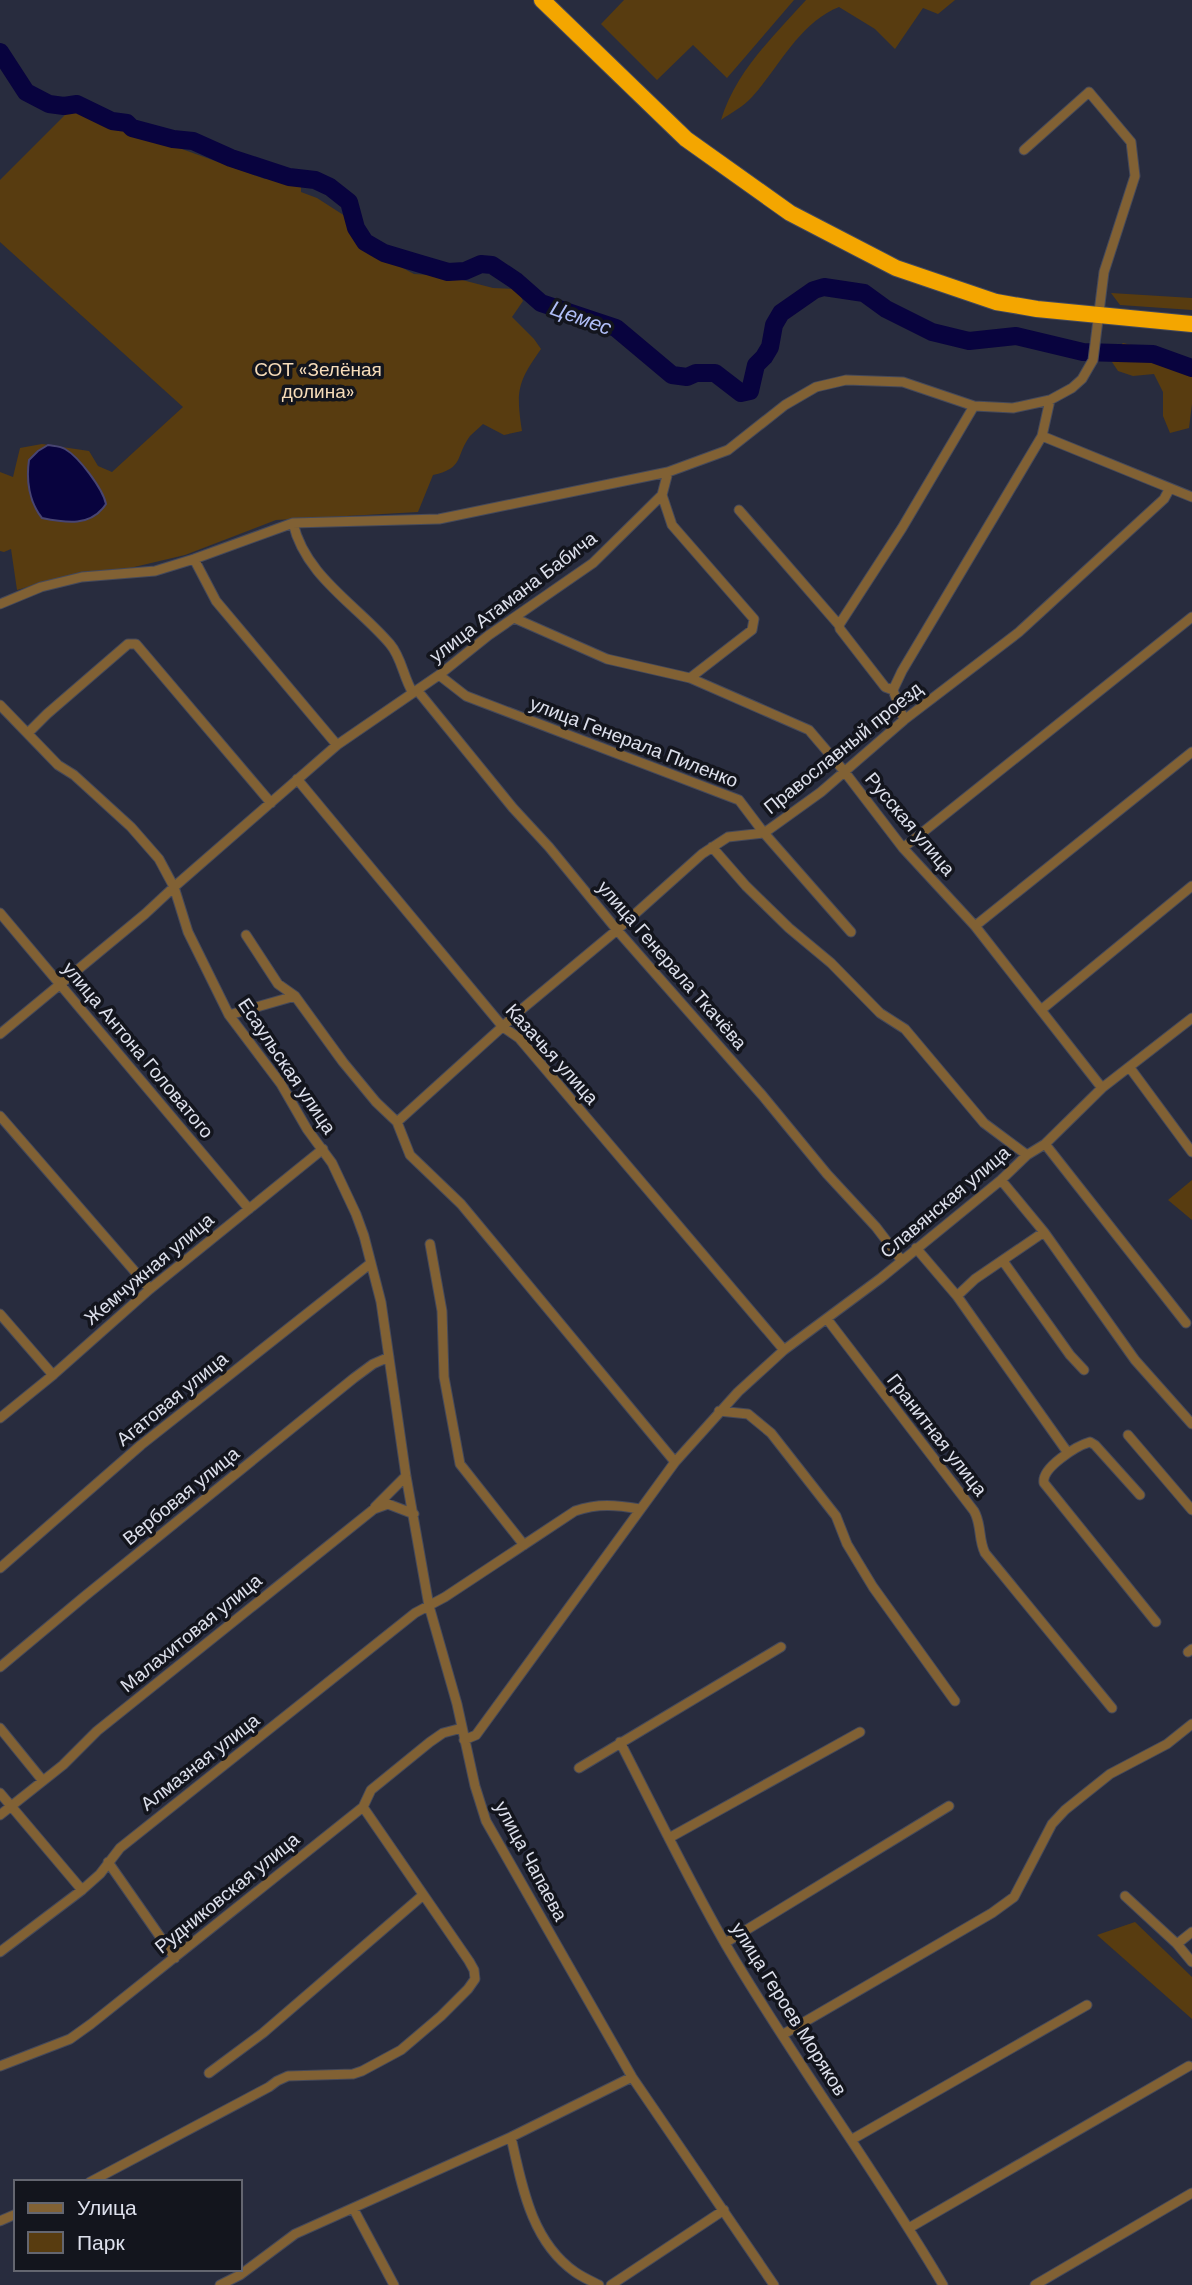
<svg xmlns="http://www.w3.org/2000/svg" width="1192" height="2285" font-family="'DM Sans',sans-serif">
<rect width="100%" height="100%" fill="#282c3e"/>
<path fill="#583c10" d="M624 0H794L727 78 693 45 657 80 601 24Z
M806 0H955L938 14 923 8 895 49 875 29 839 7C799 23 780 66 752 97 744 106 731 113 721 120 736 71 772 38 806 0Z
M71 109 265 179 273 177 301 186V192L317 198 345 216 363 247 414 274 447 276 493 288 517 289 523 301 512 317 534 339 541 349C517 383 516 391 522 431L504 435 483 424C479 428 474 432 470 436 455 456 465 468 433 475L418 512 276 520 185 555 130 568 81 572 17 590 11 549 4 552 0 551V472L13 477 20 448 42 444 89 451 98 466 112 472 183 407 0 242V180Z
M1111 293 1192 298V310L1120 305Z
M1123 343 1192 360V404L1189 428 1170 433 1163 416V392L1154 374 1133 376 1118 371 1110 359 1115 350Z
M1192 1180V1220L1168 1200Z
M1135 1922 1192 1977V2019L1097 1935Z"/>
<path fill="#08033e" stroke="#484572" stroke-width="2" d="M48 445C53 446 61 446 65 449 79 457 103 489 106 504 91 527 66 523 42 518 29 502 26 480 29 460L38 451Z"/>
<g fill="none" stroke-linecap="round" stroke-linejoin="round">
<path stroke="#08033e" stroke-width="18" d="M0 52 26 92 49 104 64 106 77 104 112 121 127 123 132 128 173 139 193 141 231 158 289 177 315 180 330 187 349 202 356 228 365 242 384 253 448 272 465 271 481 264 492 265 516 281 541 303 616 328 672 375 687 377 696 373H715L741 393 750 391 756 365 764 357 770 347 774 325 781 313 814 290 824 287 864 293 886 309 932 332 969 341 1016 336 1083 352 1153 354 1192 368"/>
<defs>
<path id="street" d="M1042 436 1192 497
M662 495 672 525 754 619 752 630 690 678
M739 510 839 625 840 629 885 687 893 690
M293 523C305 576 357 605 390 644 402 658 403 677 413 693
M194 559 216 601 337 745
M0 604 41 587 82 577 155 571 194 559 293 523 439 519 668 472 728 450 785 405 816 387 846 380 903 382 974 406 1013 408 1050 400 1072 388 1082 379 1093 360 1104 272 1135 176 1131 142 1089 92 1024 150
M514 618 607 659 690 678 809 730 844 771 903 848 975 926 1102 1088
M839 625 902 528 974 406
M439 675 466 696 739 800 764 833 851 932
M417 690 513 808 549 847 617 930 762 1095 827 1174 876 1227 902 1261
M0 705 58 765 74 775 131 827 159 859 174 887 188 932 229 1015 281 1084 307 1129 332 1163 356 1214 364 1236 381 1302 406 1476 429 1606 457 1704 475 1786 486 1821 632 2077 774 2285
M904 720 893 690 902 671 1042 436 1050 400
M28 733 47 714 128 644H136L271 803
M297 779 503 1027 519 1038 784 1350
M712 847 746 886 789 928 831 963 880 1013 905 1029 984 1123 1027 1155
M903 848 1192 617
M0 913 249 1209
M975 926 1192 752
M246 935 278 984 295 996 343 1062 376 1102 397 1122 410 1155 461 1204 675 1462
M1041 1010 1192 886
M229 1015 295 996
M0 1034 145 914 174 887 337 745 439 675 489 635 593 563 662 495 668 472
M1130 1068 1192 1152
M0 1116 150 1289
M397 1122 522 1009 617 930 702 854 728 837 764 833 821 792 904 720 1019 632 1164 499 1170 488
M1045 1144 1186 1323
M1001 1180 1044 1232 1135 1360 1192 1424
M430 1244 442 1311 444 1377 460 1464 524 1545
M916 1248 957 1296 975 1279 1044 1232
M1003 1261 1070 1355 1084 1370
M957 1296 1068 1453
M0 1314 53 1375
M827 1319 974 1511C982 1525 978 1539 985 1553L1112 1708
M719 1411 748 1414 771 1433 836 1516 847 1544 873 1587 955 1701
M0 1418 53 1375 150 1289 323 1149
M1128 1435 1192 1510
M1140 1495 1095 1445 1090 1442C1076 1446 1041 1468 1044 1483L1156 1622
M375 1507 406 1476
M0 1568 141 1445 371 1263
M1188 1652 1192 1649
M0 1667 85 1596 354 1378 373 1364 389 1357
M0 1728 43 1781
M464 1740 476 1735 675 1462 738 1392 784 1350 881 1278 1001 1180 1027 1155 1045 1144 1102 1088 1192 1018
M620 1742C655 1810 688 1879 726 1945 794 2061 875 2169 943 2285
M579 1768 781 1647
M0 1793 82 1890
M0 1815 63 1765 97 1731 374 1509 388 1504 414 1514
M669 1838 860 1732
M108 1862 175 1958
M1125 1896 1177 1944 1192 1962
M725 1943 949 1806
M1177 1944 1192 1932
M0 1952 82 1890 100 1874 120 1848 415 1613 445 1597 575 1511C598 1503 617 1505 640 1509
M782 2035 992 1913 1014 1897 1052 1824 1065 1810 1110 1774 1167 1744 1192 1724
M0 2066 70 2039 91 2024 363 1807 371 1790 430 1742 443 1733 462 1728
M209 2073 263 2033 422 1896
M511 2137C522 2186 531 2241 575 2272 582 2277 591 2281 599 2285
M851 2140 1087 2005
M90 2182 269 2087 277 2081 288 2076 353 2074 362 2071 401 2050 441 2016 468 1989 475 1979 474 1970 469 1961 363 1807
M353 2208 394 2285
M0 2221 16 2214
M909 2228 1189 2066
M220 2285 240 2275 295 2234 511 2137 632 2077
M611 2285 724 2210
M1035 2285 1192 2193"/>
<path id="highway" d="M542 0 686 139 790 213 896 268 996 302 1037 309 1192 324"/>
</defs>
<use href="#street" stroke="#45495a" stroke-width="11"/>
<use href="#highway" stroke="#45495a" stroke-width="18"/>
<use href="#street" stroke="#816134" stroke-width="9"/>
<use href="#highway" stroke="#f4a600" stroke-width="16"/>
</g>
<g text-anchor="middle" dominant-baseline="central" stroke-width="7" stroke-linejoin="round" paint-order="stroke">
<g font-size="19" fill="#f6dcb9" stroke="#13151d">
<text x="318" y="369">СОТ «Зелёная<tspan x="318" dy="22">долина»</tspan></text>
</g>
<g font-size="19" fill="#dde0ec" stroke="#13151d">
<text transform="translate(513 597) rotate(-37)">улица Атамана Бабича</text>
<text transform="translate(634 742) rotate(21)">улица Генерала Пиленко</text>
<text transform="translate(843 748) rotate(-39)">Православный проезд</text>
<text transform="translate(910 824) rotate(50)">Русская улица</text>
<text transform="translate(672 965) rotate(49)">улица Генерала Ткачёва</text>
<text transform="translate(138 1050) rotate(50)">улица Антона Головатого</text>
<text transform="translate(552 1054) rotate(48)">Казачья улица</text>
<text transform="translate(287 1066) rotate(56)">Есаульская улица</text>
<text transform="translate(945 1202) rotate(-40)">Славянская улица</text>
<text transform="translate(149 1269) rotate(-40)">Жемчужная улица</text>
<text transform="translate(172 1399) rotate(-39)">Агатовая улица</text>
<text transform="translate(937 1435) rotate(52)">Гранитная улица</text>
<text transform="translate(181 1496) rotate(-39)">Вербовая улица</text>
<text transform="translate(191 1633) rotate(-39)">Малахитовая улица</text>
<text transform="translate(200 1762) rotate(-38)">Алмазная улица</text>
<text transform="translate(531 1861) rotate(62)">улица Чапаева</text>
<text transform="translate(227 1893) rotate(-39)">Рудниковская улица</text>
<text transform="translate(789 2009) rotate(58)">улица Героев Моряков</text>
</g>
<g font-size="21" font-style="italic" fill="#b0bef7" stroke="#13151d">
<text transform="translate(581 318) rotate(20)">Цемес</text>
</g>
</g>
<rect x="14" y="2180" width="228" height="91" fill="#13151d" stroke="#646670" stroke-width="2"/>
<rect x="28" y="2203" width="35" height="10" fill="#816134" stroke="#646670" stroke-width="2"/>
<text x="77" y="2215" font-size="21" fill="#dde0ec">Улица</text>
<rect x="28" y="2232" width="35" height="21" fill="#583c10" stroke="#646670" stroke-width="2"/>
<text x="77" y="2250" font-size="21" fill="#dde0ec">Парк</text>
</svg>
